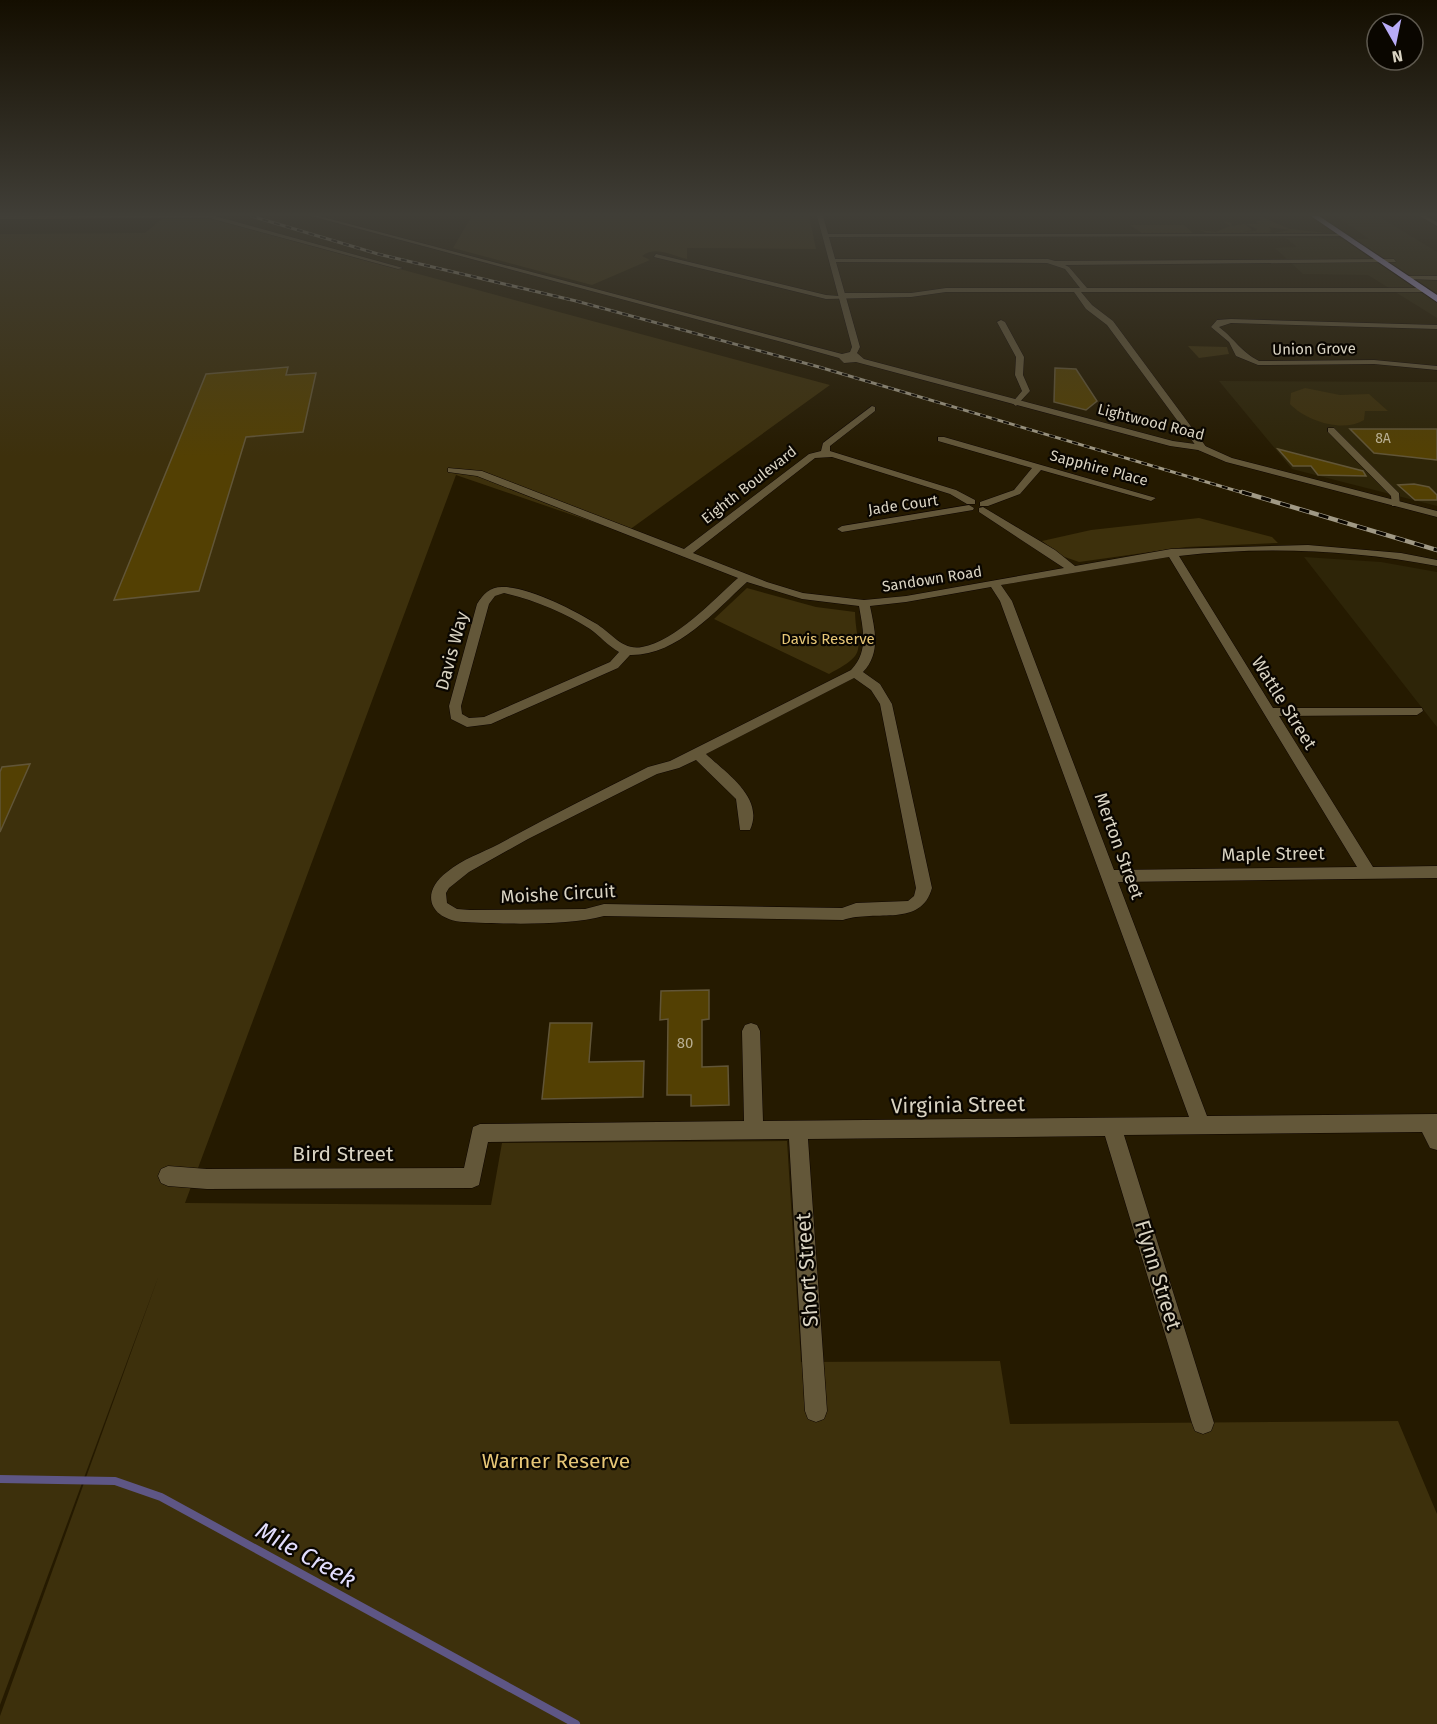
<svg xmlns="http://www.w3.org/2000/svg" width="1437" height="1724" font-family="'Fira Sans',sans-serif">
<rect width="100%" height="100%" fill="#251a00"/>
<path fill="#2e2508" d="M1336 216H1383H1378L1437 252V318L1368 275 1303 274 1275 248 1297 247 1286 238 1369 239Z
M1219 381 1437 382V506L1292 469Z
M1304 557 1381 562 1437 572V727Z"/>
<path fill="#3d300c" d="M472 216H809L816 249 687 248V259C672 256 656 245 642 256L650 260 592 285 453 248Z
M1262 217 1290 229 1326 233H1274L1290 230 1269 227 1271 230 1269 232 1273 233H1208L1199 230 1216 232 1230 226 1223 221 1232 223 1231 226 1245 224 1252 230 1242 232 1256 231 1257 229 1246 224H1259L1256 221 1263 219 1253 218Z
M163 218H211L830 385 625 533 456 475 185 1203 491 1205 502 1143 787 1141 801 1362 1000 1361 1010 1424 1398 1421 1437 1514V1724H0V1716L159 1275 0 1705V234L145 233Z
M1130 225H1184L1193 233H1142Z
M1188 346 1227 347 1229 354 1199 358Z
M1305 388 1340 395 1369 394 1388 411H1365L1364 420C1343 433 1306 421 1290 404L1291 393Z
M1199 518 1272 537 1278 543 1186 547 1079 562 1062 556 1042 541 1091 530Z
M747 588 816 607 855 612C856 650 871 652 829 674L714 619Z"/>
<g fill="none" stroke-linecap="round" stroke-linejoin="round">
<path stroke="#5e5685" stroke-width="8" d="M0 1479 115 1481 161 1497 576 1724"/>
</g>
<path fill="#534003" stroke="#615537" stroke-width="1.5" d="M288 367 286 375 316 373 303 432 246 437 199 591 114 600 206 374Z
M1055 368 1076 369 1097 401 1086 410 1054 402Z
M1350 429H1437V460L1374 453Z
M1278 449 1363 471 1366 476 1318 475 1311 466H1293Z
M1414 484 1429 487 1437 495V500H1415L1398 485Z
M30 764 0 832V772L2 767Z
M709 990V1019L702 1020V1067L728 1066 729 1105 691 1106V1095H667L668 1019 660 1020 661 991Z
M550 1023H592L589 1062 644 1061 643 1097 542 1099Z"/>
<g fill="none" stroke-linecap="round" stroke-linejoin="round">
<defs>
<path id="street" d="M0 216H215L403 268 398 269 209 218 0 219Z
M1420 216H1426L1437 222V226Z
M827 234H1344L1347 236 825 237Z
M656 254 826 295 839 296 842 293H911L946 288H1080L1065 269 1047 263 831 262 833 259H1048L1055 261 1394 259 1396 262 1065 265 1069 267 1087 288H1425L1428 290 1425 292H1081L1092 305 1113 321 1207 448 1202 451 1199 450 1107 325 1086 309 1074 292H946L911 297 826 299 654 257Z
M1407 276H1437V280L1405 279Z
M1231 319 1437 325V329L1231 323 1219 327C1236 340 1240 351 1259 361L1374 360 1437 366V370L1374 364 1258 365 1236 356 1229 342 1211 327 1217 320Z
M1001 320 1005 322 1024 357 1023 375 1030 391 1016 406 1012 403 1022 391 1015 375 1016 357 997 322Z
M872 406 875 407V411L830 446V451L956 490 975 500V504H967L950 494 832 457 815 458 693 553 767 582 803 593 864 600 906 596 1064 568 979 512V508L983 507 1055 550 1075 566 1171 549 1308 545 1401 553 1437 560V566C1353 550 1264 546 1179 556L1273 708H1422L1423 711 1417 715 1279 716 1373 867 1437 866V878L1118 882 1207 1116 1437 1114V1150L1430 1148 1422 1132 1124 1135 1214 1423 1211 1431 1203 1434 1195 1431 1192 1423 1105 1136 808 1139 827 1411 824 1419 816 1422 808 1419 805 1411 789 1139 488 1142 479 1185 472 1188 207 1189 168 1186 161 1183 158 1176 161 1169 168 1166 207 1169 464 1168 473 1127 480 1124 744 1121 742 1031 745 1025 751 1023 757 1025 760 1031 763 1121 1189 1117 1000 601 991 587 906 602 870 606C875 630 881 653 863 672L880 684 892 704 932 888C921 928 877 909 843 920L604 916C568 926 502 924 464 922 430 920 419 893 447 872 462 859 482 853 499 844 548 817 598 792 648 767L670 761 851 670C869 651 863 630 859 606L802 599 747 582C715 611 677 656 630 655L618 668 491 724 467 727 451 719 449 706 477 604C483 594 490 587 502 587 527 586 574 610 595 623 611 632 622 651 642 647 676 641 713 600 738 578L477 476 448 472V468L482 471 684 549 809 454 821 451 823 443ZM1169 557 1357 867 1114 870 1012 601 1001 585ZM504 593C532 599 566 613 590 629 600 636 608 646 619 652L610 662 484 717 469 718 462 714 461 706 489 604 495 596ZM854 678 871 690 880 704 916 888 914 896 908 901 856 903 842 908 604 904 585 909 470 910 457 909 447 903 446 893 449 888 469 872 528 839 657 774 679 768 696 760 736 799 740 830H750C765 798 726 773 706 754Z
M1328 428H1334L1399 493 1400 506H1392L1391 496 1328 432Z
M938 437H944L1156 498 1151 501 1041 470 1020 494 988 506H980V502L1014 490 1032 468 938 441Z
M969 505 974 508 973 510 842 532 837 529 842 526Z"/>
<path id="secondary" d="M311 216H319L842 354 850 352 852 347 817 216H823L860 347 857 353 864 359 1173 441 1203 445 1232 458 1437 511V517L1226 462 1198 450 1170 446 856 362 844 363 839 358 782 342Z"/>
<path id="highway" d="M1311 216H1319L1437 295V302Z"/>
</defs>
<use href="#street" stroke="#0e0500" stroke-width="1"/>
<use href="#secondary" stroke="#0e0500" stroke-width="1"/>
<use href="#highway" stroke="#0e0500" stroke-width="2"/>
<use href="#street" fill="#635739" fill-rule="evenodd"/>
<use href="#secondary" fill="#635739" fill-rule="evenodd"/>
<use href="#highway" fill="#b2a7ea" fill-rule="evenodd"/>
<defs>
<path id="rail-far1" d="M251 216 378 254 576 301 819 367 1247 494"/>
<path id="rail" d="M1242 492 1437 550"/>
</defs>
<use href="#rail-far1" stroke="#a09985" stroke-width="3"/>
<use href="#rail" stroke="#a09985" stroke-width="4.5"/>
<use href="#rail-far1" stroke="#0a0600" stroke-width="2" stroke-dasharray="6" stroke-linecap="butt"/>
<use href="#rail" stroke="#0a0600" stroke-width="3" stroke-dasharray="10" stroke-linecap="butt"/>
</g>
<linearGradient id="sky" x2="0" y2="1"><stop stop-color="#140e00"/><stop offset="0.47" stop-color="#403e37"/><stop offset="1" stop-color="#403e37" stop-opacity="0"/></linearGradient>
<rect width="1437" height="457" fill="url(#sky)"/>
<g text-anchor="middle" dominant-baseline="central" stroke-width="4.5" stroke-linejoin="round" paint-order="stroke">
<g font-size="14" fill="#b8ae92">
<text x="1383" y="438">8A</text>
</g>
<g font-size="15" fill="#d9d3c2" stroke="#0a0600">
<text transform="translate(1314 349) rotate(-1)">Union Grove</text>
<text transform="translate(1151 422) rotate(14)">Lightwood Road</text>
<text transform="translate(1099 468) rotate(15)">Sapphire Place</text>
<text transform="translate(749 485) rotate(-38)">Eighth Boulevard</text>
<text transform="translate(903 505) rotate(-8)">Jade Court</text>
<text transform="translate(932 579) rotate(-9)">Sandown Road</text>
</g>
<g font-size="15" fill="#e6c676" stroke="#0a0600">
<text x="828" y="639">Davis Reserve</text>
</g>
<g font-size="15" fill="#b8ae92">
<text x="685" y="1043">80</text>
</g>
<g font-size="18" fill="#d9d3c2" stroke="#0a0600">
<text transform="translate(452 651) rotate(-75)">Davis Way</text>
<text transform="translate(1284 703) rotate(58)">Wattle Street</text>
<text transform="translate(1119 846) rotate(70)">Merton Street</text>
<text transform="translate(1273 854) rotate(-1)">Maple Street</text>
<text transform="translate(558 894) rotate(-3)">Moishe Circuit</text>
</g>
<g font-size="21" fill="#d9d3c2" stroke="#0a0600">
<text transform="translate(958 1105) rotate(-1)">Virginia Street</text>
<text x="343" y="1154">Bird Street</text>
<text transform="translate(807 1270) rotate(-94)">Short Street</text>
<text transform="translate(1158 1275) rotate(73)">Flynn Street</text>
</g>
<g font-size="21" fill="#e6c676" stroke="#0a0600">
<text x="556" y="1461">Warner Reserve</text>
</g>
<g font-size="24" font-style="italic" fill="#e2ddfd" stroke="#0a0600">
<text transform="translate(306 1555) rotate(29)">Mile Creek</text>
</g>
</g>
<g transform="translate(1395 42) rotate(171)"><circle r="28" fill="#0a0600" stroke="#5d584e" stroke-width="1.5"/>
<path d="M0-4.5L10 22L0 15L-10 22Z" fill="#b8abf7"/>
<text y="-9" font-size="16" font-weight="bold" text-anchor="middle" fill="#d9d3c2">N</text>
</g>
</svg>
